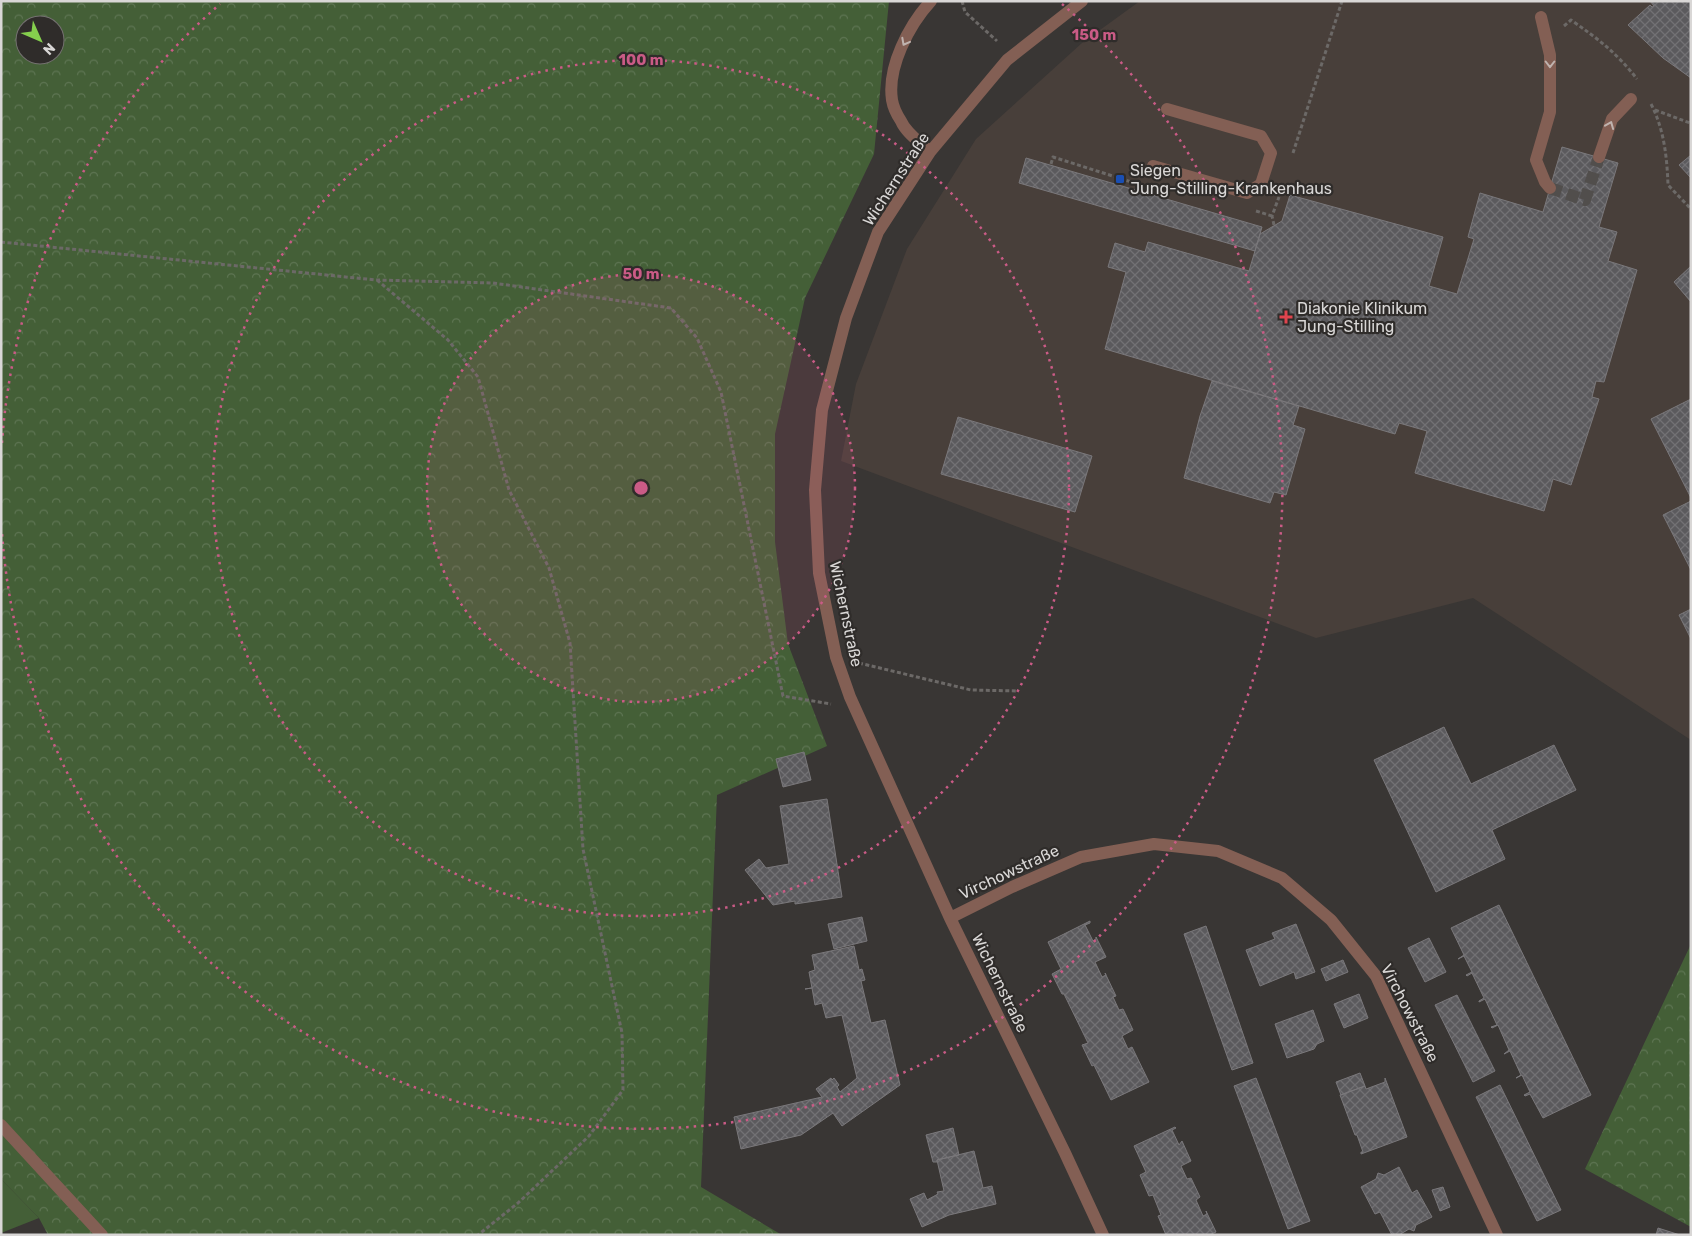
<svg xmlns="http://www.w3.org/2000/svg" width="1692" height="1236" font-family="Rubik,sans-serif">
<defs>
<pattern id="forest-crowns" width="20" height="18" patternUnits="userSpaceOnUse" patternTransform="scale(1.25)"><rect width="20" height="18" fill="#445f37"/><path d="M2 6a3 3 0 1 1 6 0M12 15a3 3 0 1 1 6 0" fill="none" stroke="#5e7553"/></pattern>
<pattern id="building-cross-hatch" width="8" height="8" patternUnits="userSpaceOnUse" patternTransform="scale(1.25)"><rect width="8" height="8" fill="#5b5a5d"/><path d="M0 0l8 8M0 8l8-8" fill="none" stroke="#727174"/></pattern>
</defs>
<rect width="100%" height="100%" fill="#393634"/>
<path fill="#483f3a" d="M1140 1H1691V740L1473 598 1316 638 841 461 856 384 907 249 976 139 1082 43Z"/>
<path fill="#445f37" d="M1 1179 39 1218 1 1233Z"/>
<path fill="url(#forest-crowns)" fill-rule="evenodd" d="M1 1H889L874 154 805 298 775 434V542L788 644 827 746 717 795 701 1187 782 1235H48L39 1218 1 1179ZM25 25H55V55H25Z
M1691 944V1227L1585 1169Z"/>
<path fill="url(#building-cross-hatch)" stroke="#7a787b" d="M1650 1H1691V78L1663 58 1628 25 1650 5 1652 7 1654 6Z
M1562 147 1618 163 1599 227 1617 232 1608 261 1637 270 1604 382 1596 381 1592 397 1599 399 1571 485 1553 479 1544 511 1415 473 1427 431 1399 423 1395 434 1105 349 1126 272 1108 267 1115 243 1145 252 1148 242 1249 271 1260 234 1282 221 1290 195 1443 237 1429 286 1457 294 1474 239 1468 237 1480 193 1543 212Z
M1691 155V178L1679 165Z
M1026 158 1262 227 1255 251 1019 183Z
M1691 266V302L1674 282Z
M1212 381 1299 406 1293 425 1305 429 1286 495 1274 492 1270 503 1184 478 1200 416Z
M1691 399V498L1651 419Z
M958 417 1092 456 1075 512 941 474Z
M1691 501V570L1663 515Z
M1691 609V639L1679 615Z
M1444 727 1471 784 1554 745 1576 790 1492 830 1505 859 1436 892 1374 760Z
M804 752 811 780 783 787 776 759Z
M827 799 842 897 795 904V901L773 905 745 870 759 859 766 868 789 864 780 806Z
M1499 905 1591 1095 1543 1118 1530 1094 1525 1096 1524 1095 1530 1092 1522 1075 1516 1078 1521 1075 1510 1051 1504 1054 1509 1050 1498 1025 1492 1028 1491 1027 1497 1025 1485 999 1479 1002V1001L1484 998 1472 973 1467 976 1466 975 1472 972 1464 956 1458 959 1464 955 1451 928Z
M862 917 867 941 834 949 828 924Z
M1090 921V923L1085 925 1093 941 1096 939V937L1106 957 1095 962 1102 977 1106 975 1105 973 1116 996 1113 997 1119 1010 1123 1009 1133 1030 1122 1036 1128 1049 1132 1047 1149 1082 1111 1100 1094 1065 1092 1066 1082 1045 1088 1043 1064 994H1062L1052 974 1061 969 1048 942Z
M1296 924 1315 972 1296 979 1294 972 1260 986 1246 950 1275 939 1272 933Z
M1206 926 1253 1063 1232 1070 1184 934Z
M1429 938 1446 972 1425 982 1408 948Z
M854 946 859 970 862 969 865 980 861 981 871 1023 885 1020 900 1085 842 1126 833 1113 801 1135 741 1149 734 1117 822 1097 816 1089 831 1078 832 1080 834 1078 839 1085 837 1087 840 1092 857 1078 842 1015 826 1018 822 1003 815 1005 812 988 805 989 812 988 809 972 815 970 812 955Z
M1343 960 1348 972 1326 981 1321 969Z
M1359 994 1368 1018 1344 1028 1334 1004Z
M1457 995 1495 1071 1473 1082 1435 1005Z
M1313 1010 1324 1041 1317 1044 1314 1049 1287 1058 1275 1024Z
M1360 1073 1365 1086 1341 1095 1336 1082Z
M1256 1078 1310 1221 1288 1229 1234 1086Z
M1385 1078 1407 1137 1361 1154V1152H1363L1357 1135H1355L1340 1095 1365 1086 1366 1089 1385 1082Z
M1500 1085 1561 1210 1537 1221 1476 1097Z
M1175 1127 1176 1128 1172 1130 1179 1145 1182 1141 1191 1161 1181 1166 1187 1179 1191 1178 1200 1197 1196 1200 1203 1216 1207 1214 1206 1211 1216 1232 1209 1235H1166L1158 1216 1161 1215 1153 1195 1149 1196 1140 1175 1146 1172 1134 1146Z
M953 1128 959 1155 937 1160V1162H933L926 1135Z
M974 1151 983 1188 992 1186 996 1204 949 1215 922 1227 910 1199 924 1193 927 1200 938 1194 937 1192 944 1191 937 1160Z
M1399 1167 1412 1193 1417 1190 1432 1217 1416 1225 1414 1231 1409 1229 1399 1235H1392L1380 1212 1375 1214 1361 1187 1376 1179 1378 1173 1384 1175Z
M1443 1187 1450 1207 1440 1211 1432 1190Z
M1658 1228 1680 1235H1656Z"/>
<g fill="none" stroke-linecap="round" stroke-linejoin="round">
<path stroke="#514e4c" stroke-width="12" stroke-dasharray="12 6" stroke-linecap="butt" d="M1550 188 1585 200 1599 157"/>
<path stroke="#6c6967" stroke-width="3" stroke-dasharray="4 2.5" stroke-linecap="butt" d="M962 1 965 12 997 41
M1564 26 1571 20C1598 39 1616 52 1637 79
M1651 104C1664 129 1667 157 1668 185L1691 209
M1655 110 1690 123 1691 122
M1293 153 1342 1
M1051 164 1053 157 1144 186
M1256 211 1272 216
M1274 225 1272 216 1279 197
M1 242 376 280 493 283 671 308 697 338 721 392 783 696 831 704
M377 280 448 340 478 377 509 490 549 568 570 643 583 849 622 1033 623 1090 589 1136 518 1203 478 1235
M859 663 971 690 1018 691"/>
<path stroke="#835f54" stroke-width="12" d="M1082 1 1007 60 930 152 878 232 846 318 822 410 815 490 819 573 836 657 850 697 950 918 1065 1153 1103 1235
M1541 17 1550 55V112L1536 160 1545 182 1550 188
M930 152C921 143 906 133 901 121 897 115 893 106 892 100 887 67 909 25 931 1
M1599 157 1612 119 1631 99
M1153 166 1247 193 1261 184 1271 153 1261 136 1167 109
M950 918 1012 887 1081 857 1154 844 1218 851 1282 878 1331 920 1376 976 1497 1235
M1 1125 102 1235"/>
</g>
<defs><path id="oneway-chevron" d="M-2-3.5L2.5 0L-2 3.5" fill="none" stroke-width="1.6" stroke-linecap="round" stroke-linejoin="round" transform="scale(1.25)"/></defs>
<g stroke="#bfb3af">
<use href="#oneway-chevron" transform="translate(905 42) rotate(118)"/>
<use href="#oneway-chevron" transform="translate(1550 64) rotate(90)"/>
<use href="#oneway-chevron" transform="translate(1610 125) rotate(-68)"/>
</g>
<circle cx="641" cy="488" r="214" fill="#ca5b86" fill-opacity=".12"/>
<g fill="none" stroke="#ca5b86" stroke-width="2.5" stroke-dasharray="2.5 5">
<circle cx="641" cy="488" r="214"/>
<circle cx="641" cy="488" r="428"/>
<path d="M2 443A641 641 0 0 1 220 4M1062 4A641 641 0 1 1 2 533"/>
</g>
<rect fill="#1a4fb4" stroke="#2f2c2a" stroke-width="2" x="1115" y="174" width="10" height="10" rx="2.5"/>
<path fill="#e0444e" stroke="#2f2c2a" stroke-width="2" d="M1283.5 309.5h5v5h5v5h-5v5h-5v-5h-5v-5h5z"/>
<g text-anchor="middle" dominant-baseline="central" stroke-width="4.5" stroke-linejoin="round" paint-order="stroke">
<g font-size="16" fill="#d9d7d6" stroke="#2f2c2a" text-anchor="start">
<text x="1130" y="170">Siegen<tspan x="1130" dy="18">Jung-Stilling-Krankenhaus</tspan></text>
<text x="1297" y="308">Diakonie Klinikum<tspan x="1297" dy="18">Jung-Stilling</tspan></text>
</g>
<g font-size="16" fill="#d9d7d6" stroke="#2f2c2a">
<text transform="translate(896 179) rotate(-57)">Wichernstraße</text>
<text transform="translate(846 614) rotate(78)">Wichernstraße</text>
<text transform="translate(1009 872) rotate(-25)">Virchowstraße</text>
<text transform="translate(1000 983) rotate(64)">Wichernstraße</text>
<text transform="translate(1410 1013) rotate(63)">Virchowstraße</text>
</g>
</g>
<circle cx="641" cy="488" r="8" fill="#ca5b86" stroke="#2f2c2a" stroke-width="2.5"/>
<g font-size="15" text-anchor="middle" font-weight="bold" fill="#ca5b86" stroke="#2f2c2a" stroke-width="4.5" stroke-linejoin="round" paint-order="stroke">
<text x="1094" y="40">150 m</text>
<text x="641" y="65">100 m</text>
<text x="641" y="279">50 m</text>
</g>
<rect width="1692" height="1236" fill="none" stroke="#d9d7d6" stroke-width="5"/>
<g transform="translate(40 40) rotate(135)"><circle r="24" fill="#2f2c2a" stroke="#73706f"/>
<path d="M0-4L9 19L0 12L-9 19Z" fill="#85cf4d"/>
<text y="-8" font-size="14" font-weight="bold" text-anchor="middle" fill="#d9d7d6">N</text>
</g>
</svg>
